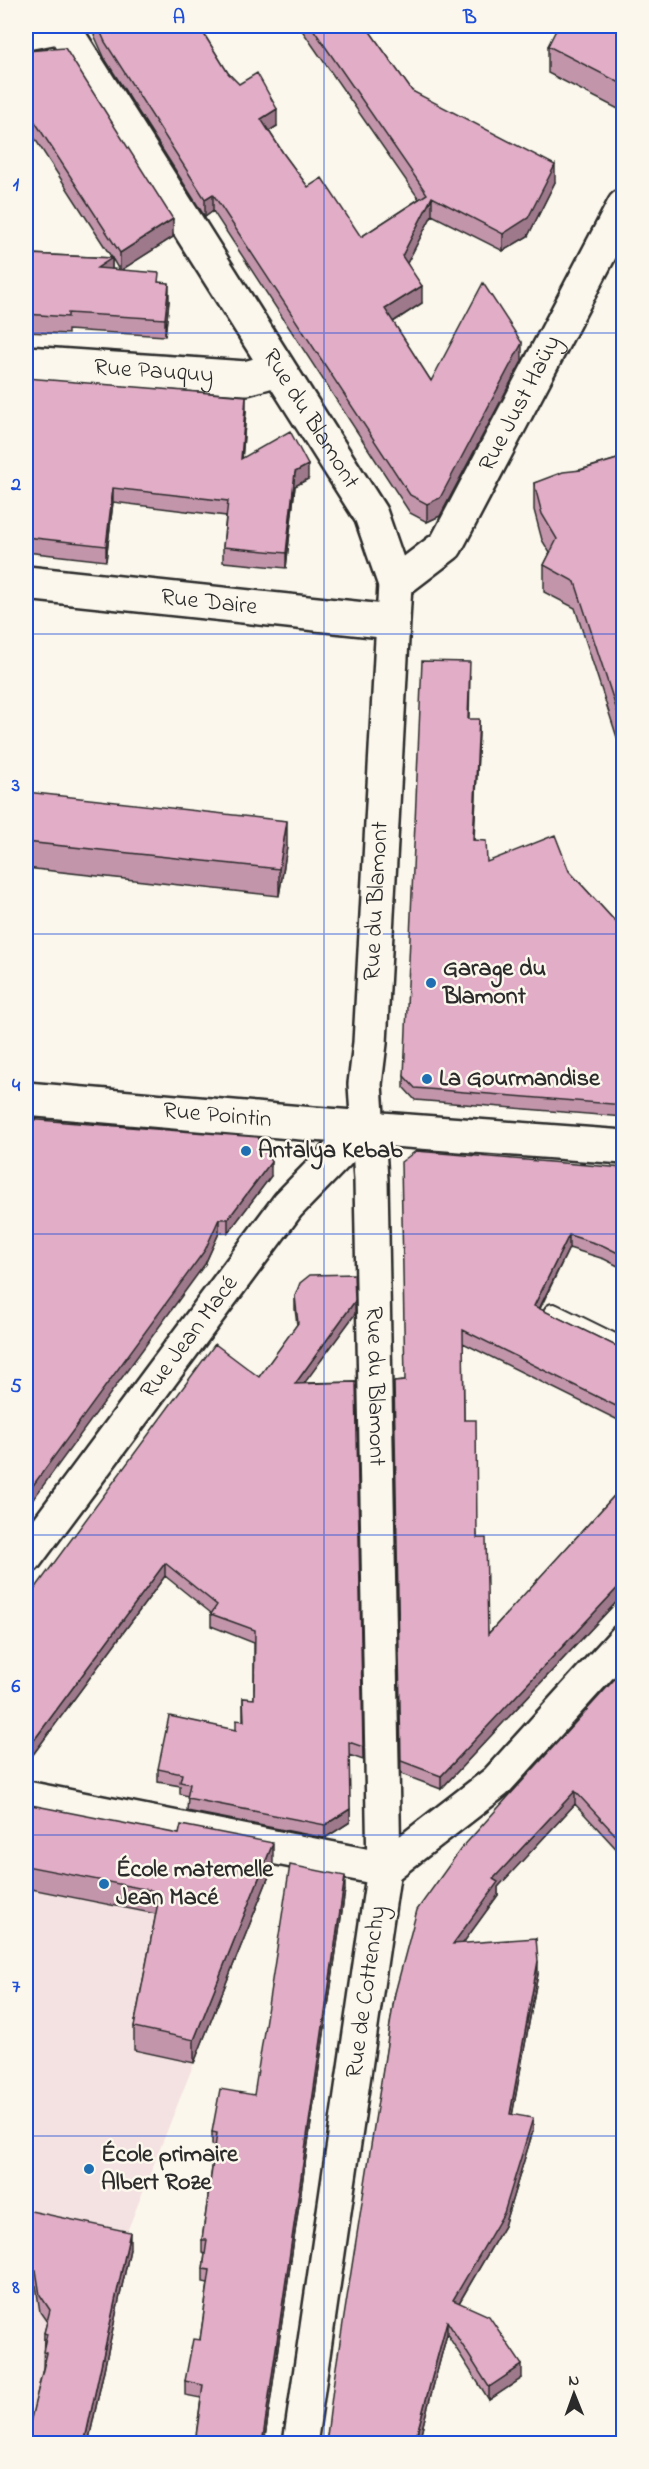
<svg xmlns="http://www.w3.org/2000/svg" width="649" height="2469" font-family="'Indie Flower',sans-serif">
<rect width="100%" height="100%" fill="#fbf7ec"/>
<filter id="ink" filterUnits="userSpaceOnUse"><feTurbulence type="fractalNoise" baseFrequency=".0167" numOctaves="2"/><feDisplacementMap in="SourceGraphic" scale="12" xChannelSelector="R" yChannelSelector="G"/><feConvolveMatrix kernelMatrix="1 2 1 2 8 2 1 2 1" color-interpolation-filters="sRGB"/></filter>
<g filter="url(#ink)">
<path fill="#f4e1e1" d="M26 1827 255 1872 240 1947 109 2277 26 2443Z"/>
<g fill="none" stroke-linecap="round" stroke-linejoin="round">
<defs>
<path id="lane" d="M553 1313 624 1348"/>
<g id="street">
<path id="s1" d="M62 26 371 515 395 584 370 1043 365 1084 371 1180 384 1869 300 2444"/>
<path d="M26 33 62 26"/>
<path id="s2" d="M26 363 246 378 278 369"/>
<path id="s3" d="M26 583 392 622"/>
<path id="s4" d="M395 584 446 545 624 206"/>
<path id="s5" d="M26 1099 313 1124 624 1147"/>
<path id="s6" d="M26 1557 288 1205 365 1126"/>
<path d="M26 1798 384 1869"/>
<path d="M384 1869 496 1782 624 1641"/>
</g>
</defs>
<use href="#lane" stroke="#2b2b2b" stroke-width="22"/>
<use href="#street" stroke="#2b2b2b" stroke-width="38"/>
<use href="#lane" stroke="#fbf7ec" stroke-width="18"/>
<use href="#street" stroke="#fbf7ec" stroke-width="33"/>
</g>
<path fill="#c295ab" stroke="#2b2b2b" stroke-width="1.5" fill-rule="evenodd" d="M90 26H199L228 73 277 126 269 131 283 153 308 187 361 237 419 199 299 26H366L412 91 555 182 528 236 503 251 432 215 407 263 422 303 393 322 431 381 522 361 440 516 427 522 410 513 213 211 205 217 105 59Z
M624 26V112L548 73V46Z
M26 51 173 237 121 270 159 282 169 301 165 336 68 330V334L26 332V248L30 254 112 258 26 125ZM112 258 119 270 112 269Z
M26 378 246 411 242 458 308 479 295 486 286 568 223 562V547L226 516 113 502 106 561 26 552Z
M624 457V759L575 608 544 592V565L550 553 542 540 534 510V483Z
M470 675 469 719 479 731 474 840 487 862 569 871 624 931V1117L415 1100 404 1088V1076Z
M26 792 287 847 279 896 26 868Z
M26 1119 271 1176 228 1233H219L205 1264Z
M624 1168V1269L604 1259 569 1248 540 1309 622 1349 624 1348V1423L463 1343 464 1420 488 1634 624 1485V1594L441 1789 401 1774 394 1382 405 1381Z
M295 1296 355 1314 304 1383 356 1382 363 1760 349 1755 350 1822 325 1838 187 1811 188 1796 180 1794V1786L158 1782V1769L236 1730 243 1721V1698L254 1699V1643L211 1626V1613L165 1576 26 1764V1601L259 1377 297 1325 295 1309Z
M624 1672V1857L575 1804 498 1887V1895L463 1943 538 1974 512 2115 533 2131 504 2226 459 2303 522 2378 489 2400 447 2334 418 2444H326L395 1993Z
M26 1804 273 1866 194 2063 134 2050V2027L156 1914 26 1888Z
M345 1890 264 2444H195L201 2398 185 2395V2381L200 2340 208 2283 203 2282V2269L205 2254 202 2253V2240L215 2146 212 2145V2132L254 2095Z
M26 2210 130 2249 88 2444H26L43 2368 44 2333 47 2322 40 2312 36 2286 26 2284Z"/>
<path fill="#9e798b" stroke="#2b2b2b" stroke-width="1.5" d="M277 109V126L261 136V119Z
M555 165V182L528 236 503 251V234Z
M213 194V211L205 217V199Z
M432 197V215L402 273V256Z
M173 219V237L120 271V253Z
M112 258V276L97 268Z
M169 283V301L165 336V319Z
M422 286V303L385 327V309Z
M522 343V361L440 516 427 522V504Z
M246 396V411L241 473V459Z
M308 465V479L295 486 286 568V553L295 472Z
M113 488V502L106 561V546Z
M479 719V731L473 853V840Z
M287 821V847L279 896V869Z
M271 1162V1176L228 1233V1219Z
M219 1219V1233L205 1264 26 1509V1495Z
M569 1235V1248L534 1319V1306Z
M355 1301V1314L295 1396V1384Z
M165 1563V1576L26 1764V1751Z
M624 1581V1594L441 1789V1776Z
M575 1791V1804L498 1887V1895L453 1957V1944L493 1879Z
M350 1809V1822L325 1838V1825Z
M273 1843V1866L194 2063V2040Z
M345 1876V1890L264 2444H262Z
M538 1961V1974L510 2127V2114Z
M32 2033V2049L26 2080V2064Z
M533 2118V2131L504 2226 453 2313V2300Z
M130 2232V2249L88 2444H84Z
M447 2321V2334L418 2444H415L417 2433Z
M522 2365V2378L489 2400V2387Z"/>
<path fill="#e2adc7" stroke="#2b2b2b" stroke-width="1.5" d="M98 26H199L228 73 239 84 257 73 277 109 261 119 283 153 308 187 322 178 361 237 427 194 311 26H366L412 91 555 165 528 218 503 234 432 197 402 256 422 286 385 309 431 381 483 283 522 343 440 498 427 504 410 495 213 194 205 199 105 42Z
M558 26H624V85L548 46Z
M65 48 173 219 120 253 26 108V51Z
M26 248 30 249 29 254 112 258 97 268 159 273 158 282 169 283 165 319 68 313V317L26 314Z
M26 378 246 396 241 459 290 431 308 465 295 472 286 553 223 547 228 501 113 488 106 546 26 537Z
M624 457V732L575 582 544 565 557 539 542 514 534 483 563 472 581 470Z
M422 661 470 662 468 719H479L473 840 486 841 487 862 555 835 569 871 624 931V1105L415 1088 404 1076Z
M26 792 287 821 279 869 26 842Z
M26 1119 258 1137 271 1162 228 1219H219L205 1250 26 1495Z
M416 1151 624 1168V1256L604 1246 569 1235 534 1306 622 1349 624 1348V1410L463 1330 464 1420H476L477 1538H486L488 1634 624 1485V1581L441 1776 401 1761 394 1382 405 1381 401 1162Z
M354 1274 355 1301 295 1384 356 1382 363 1747 349 1742 350 1809 325 1825 187 1798 190 1784 180 1782 182 1774 158 1769 169 1716 236 1730V1720L244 1721 243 1698 254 1699 255 1630 211 1614 217 1605 165 1563 26 1751V1601L215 1344 259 1377 298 1323 295 1296 300 1283 310 1275Z
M621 1672H624V1844L575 1791 493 1879 498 1882 453 1944 536 1938 538 1961 510 2114 533 2118 504 2213 453 2300 489 2316 522 2365 489 2387 447 2321 417 2433 415 2444H326L334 2380 395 1993 417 1910 460 1850Z
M26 1804 179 1834 181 1825 273 1843 194 2040 134 2027 160 1892 26 1866Z
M290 1865 345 1876 262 2444H195L203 2385 185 2381 193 2339 200 2340 210 2270 203 2269 207 2240H202L217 2133 212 2132 220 2089 254 2095Z
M26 2031 32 2033 26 2064Z
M26 2210 130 2232 84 2444H26V2436L29 2427 47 2353 43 2352 47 2334 44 2333 50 2310 40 2295 36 2270 26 2268Z"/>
</g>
<path fill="none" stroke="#1d4ed8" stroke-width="1.5" stroke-opacity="0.55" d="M324 26V2444M26 333H624M26 634H624M26 934H624M26 1234H624M26 1535H624M26 1835H624M26 2136H624"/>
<g fill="#1f6fb2" stroke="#fbf7ec" stroke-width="2">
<circle cx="431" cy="983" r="6"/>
<circle cx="427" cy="1079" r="6"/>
<circle cx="246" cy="1151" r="6"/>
<circle cx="104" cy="1884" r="6"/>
<circle cx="89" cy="2169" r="6"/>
</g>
<g text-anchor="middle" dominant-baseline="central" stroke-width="5" stroke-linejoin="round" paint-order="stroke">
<g font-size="24" fill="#2b2b2b" stroke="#fbf7ec">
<text stroke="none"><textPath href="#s2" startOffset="128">Rue Pauquy</textPath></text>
<text stroke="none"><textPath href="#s4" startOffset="224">Rue Just Haüy</textPath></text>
<text stroke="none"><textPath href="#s1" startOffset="465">Rue du Blamont</textPath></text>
<text stroke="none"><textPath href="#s3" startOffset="184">Rue Daire</textPath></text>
<text transform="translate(377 901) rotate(-87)">Rue du Blamont</text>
<text stroke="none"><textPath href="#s5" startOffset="192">Rue Pointin</textPath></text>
<text stroke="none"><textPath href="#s6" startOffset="274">Rue Jean Macé</textPath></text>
<text stroke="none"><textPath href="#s1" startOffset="1455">Rue du Blamont</textPath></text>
<text transform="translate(367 1992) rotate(-82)">Rue de Cottenchy</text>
</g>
<g font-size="24" font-weight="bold" fill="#2b2b2b" stroke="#fbf7ec" text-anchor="start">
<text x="443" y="969">Garage du<tspan x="443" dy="28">Blamont</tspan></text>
<text x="439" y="1079">La Gourmandise</text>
<text x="258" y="1151">Antalya Kebab</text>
<text x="116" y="1870">École maternelle<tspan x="116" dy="28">Jean Macé</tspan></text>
<text x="101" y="2155">École primaire<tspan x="101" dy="28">Albert Roze</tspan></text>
</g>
</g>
<rect width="649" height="2469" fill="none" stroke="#fbf7ec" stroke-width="66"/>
<g transform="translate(574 2394) rotate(359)" stroke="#fbf7ec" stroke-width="4.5" paint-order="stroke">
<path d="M0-4.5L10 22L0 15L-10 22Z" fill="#2b2b2b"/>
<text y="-9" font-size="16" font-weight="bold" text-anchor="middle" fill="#2b2b2b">N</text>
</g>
<rect x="33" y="33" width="583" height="2403" fill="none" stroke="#1d4ed8" stroke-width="2"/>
<g font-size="20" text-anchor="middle" font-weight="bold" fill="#1d4ed8">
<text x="179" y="23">A</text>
<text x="470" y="23">B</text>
<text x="16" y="190">1</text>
<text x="16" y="490">2</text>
<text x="16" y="791">3</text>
<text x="16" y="1091">4</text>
<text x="16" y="1392">5</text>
<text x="16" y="1692">6</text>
<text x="16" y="1992">7</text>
<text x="16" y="2293">8</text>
</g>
</svg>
